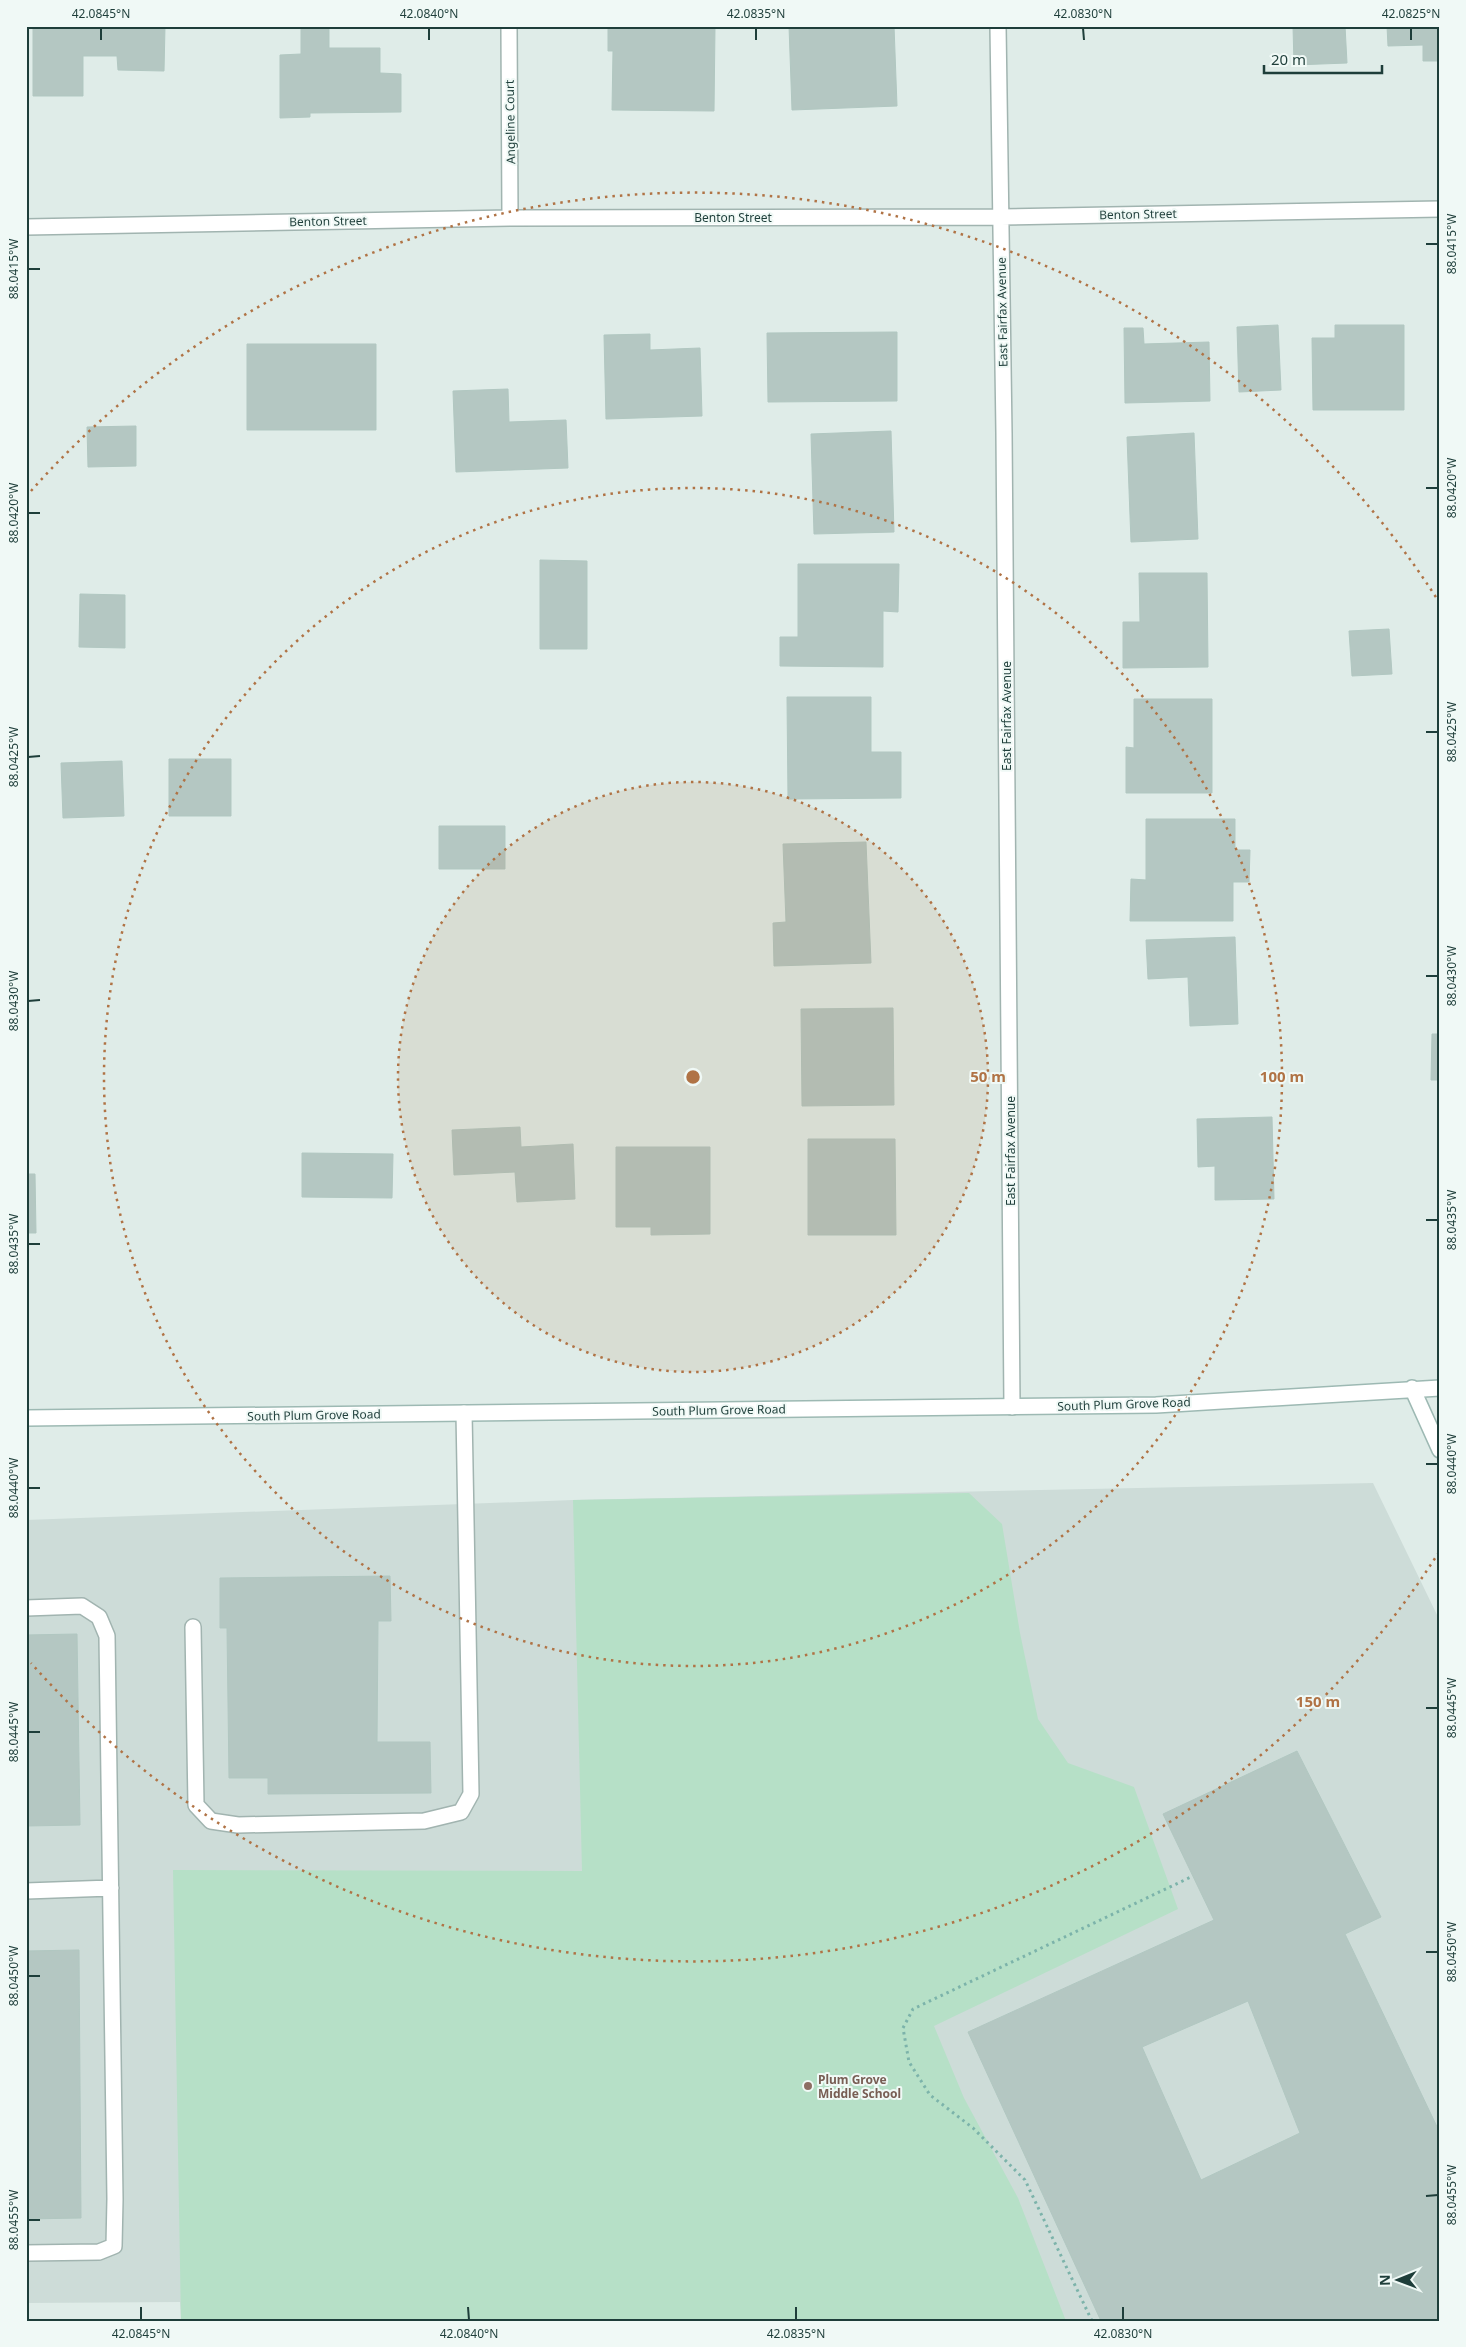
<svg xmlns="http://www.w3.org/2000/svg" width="1466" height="2347" font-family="'Noto Sans',sans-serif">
<rect width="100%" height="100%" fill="#dfece8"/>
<path fill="#cddcd8" d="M1373 1483 1440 1621V2321H181L180 2302 26 2303V1520L573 1500Z"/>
<path fill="#b6e0c7" d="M969 1493 1002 1524 1020 1633 1038 1719 1068 1763 1134 1787 1178 1909 934 2026 964 2098 1018 2198 1066 2321H181L173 1870 582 1871 573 1500Z"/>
<path fill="#b4c7c2" stroke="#b1c7c1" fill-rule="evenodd" d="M33 26H165L164 71 118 70 117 56H83V96H33Z
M608 26H715L714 111 612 110 613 51H608Z
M789 26H894L897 106 792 110Z
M1293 26H1345L1347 63 1294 65Z
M1387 26H1440V61H1423V45L1388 46Z
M301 29H329V48H380V73L401 74V112L310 113V117L280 118V55L301 54Z
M1278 325 1281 390 1239 392 1237 327Z
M1335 325H1404V410H1313L1312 338H1335Z
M1124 328H1143L1144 344 1209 342 1210 401 1125 403Z
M897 332V401L768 402 767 333Z
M650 334V350L700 348 702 416 606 419 604 335Z
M247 344H376V430H247Z
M508 389 509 422 566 420 568 468 456 472 453 391Z
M136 426V466L88 467 87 427Z
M891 431 894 532 814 534 811 434Z
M1194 433 1198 539 1131 542 1127 437Z
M540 560 587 561V649H540Z
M798 564H899L898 612 883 611V667L780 666V637H798Z
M1139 573H1207L1208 667 1123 668V622H1140Z
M80 594 125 595V648L79 647Z
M1389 629 1392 674 1352 676 1349 631Z
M787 697H871V752H901V798L788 799Z
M1134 699H1212V793H1126V747L1134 748Z
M169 759H231V816H169Z
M122 761 124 816 63 818 61 763Z
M1146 819H1235V850H1250L1249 882H1233V921H1130L1131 879 1146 880Z
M439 826H505V869H439Z
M866 842 871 963 774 966 773 923 786 922 783 844Z
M1235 937 1238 1024 1190 1026 1188 977 1148 979 1146 940Z
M893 1008 894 1105 802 1106 801 1009Z
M1432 1034H1440V1080H1431Z
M1272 1117 1274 1199 1215 1200V1166L1198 1167 1197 1119Z
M520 1127 521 1147 573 1144 575 1199 517 1202 515 1172 454 1175 452 1130Z
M808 1139H895L896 1235H808Z
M616 1147H710V1234L651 1235V1227H616Z
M302 1153 393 1154 392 1198 302 1197Z
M26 1174H35L36 1233H26Z
M390 1576 391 1621H378L377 1742H430L431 1793 268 1794V1778H229L227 1628H220V1578Z
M77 1634 80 1825 26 1826V1635Z
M1297 1751 1381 1917 1345 1934 1440 2133V2321H1101L968 2032 1214 1920 1163 1814ZM1248 2001 1300 2133 1201 2180 1142 2047Z
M79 1950 81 2218 26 2219V1951Z"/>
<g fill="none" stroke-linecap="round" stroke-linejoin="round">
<defs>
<path id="lane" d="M26 1608 82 1606 99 1617 107 1636 115 2199 114 2246 99 2252 26 2253
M193 1627 196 1805 211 1821 238 1825 424 1821 461 1812 471 1794 464 1413
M26 1891 111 1888"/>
<path id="street" d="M509 26 510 218
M998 26 1004 433 1012 1407
M26 227 510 218 1001 217 1440 209"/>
<path id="secondary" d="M1412 1388 1440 1450
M26 1418 1156 1405 1440 1388"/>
</defs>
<use href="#lane" stroke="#a1b4b0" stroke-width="18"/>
<use href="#street" stroke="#a1b4b0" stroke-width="18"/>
<use href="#secondary" stroke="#9db9b3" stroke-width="18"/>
<path stroke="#7cb3aa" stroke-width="3" stroke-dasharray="2.5 4" stroke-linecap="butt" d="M1092 2321 1025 2180 973 2128 930 2095 909 2062 903 2028 913 2009 1193 1876"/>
<use href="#lane" stroke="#fff" stroke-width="15"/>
<use href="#street" stroke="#fff" stroke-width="15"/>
<use href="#secondary" stroke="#fff" stroke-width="15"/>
</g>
<path fill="none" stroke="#1e3e3a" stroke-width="2" d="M101 28V40M429 28V40M756 28V40M1083 28 1084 40M1411 28V40M1426 244H1438M28 269H40M1426 488H1438M28 513H40M1426 732H1438M28 757 40 756M1426 976H1438M28 1001 40 1000M1426 1220H1438M28 1244H40M1426 1464H1438M28 1488H40M1426 1708H1438M28 1732H40M1426 1952H1438M28 1976H40M1426 2196 1438 2195M28 2220H40M141 2307V2320M468 2307 469 2320M796 2307V2320M1123 2307V2320"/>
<circle cx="693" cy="1077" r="295" fill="#b07345" fill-opacity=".12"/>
<g fill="none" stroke="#b07345" stroke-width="2.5" stroke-dasharray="2.5 5">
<circle cx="693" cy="1077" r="295"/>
<circle cx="693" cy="1077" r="589"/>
<path d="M1439 1552A884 884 0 0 1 31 1663M31 491A884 884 0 0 1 1439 602"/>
</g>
<circle fill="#8d6e63" stroke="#f0f9f6" stroke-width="2" cx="808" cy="2086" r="5"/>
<g text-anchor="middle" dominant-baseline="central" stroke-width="4" stroke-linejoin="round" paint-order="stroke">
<g font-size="12" fill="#1e3e3a" stroke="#f0f9f6">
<text transform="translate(510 122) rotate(-91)">Angeline Court</text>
<text transform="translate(1138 214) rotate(-1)">Benton Street</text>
<text x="733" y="217">Benton Street</text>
<text transform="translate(328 221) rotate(-1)">Benton Street</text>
<text transform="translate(1002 312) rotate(-91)">East Fairfax Avenue</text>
<text transform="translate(1006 716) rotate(-90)">East Fairfax Avenue</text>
<text transform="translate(1010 1151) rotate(-90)">East Fairfax Avenue</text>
<text transform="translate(1124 1404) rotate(-2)">South Plum Grove Road</text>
<text transform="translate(719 1410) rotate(-1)">South Plum Grove Road</text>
<text transform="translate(314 1415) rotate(-1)">South Plum Grove Road</text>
</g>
<g font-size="12" font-weight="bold" fill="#785e54" stroke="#f0f9f6" text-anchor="start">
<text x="818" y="2079">Plum Grove<tspan x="818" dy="14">Middle School</tspan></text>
</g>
</g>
<circle cx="693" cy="1077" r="8" fill="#b07345" stroke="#f0f9f6" stroke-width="2.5"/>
<g font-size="15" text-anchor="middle" font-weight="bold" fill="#b07345" stroke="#f0f9f6" stroke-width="4" stroke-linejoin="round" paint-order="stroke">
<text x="988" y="1082">50 m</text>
<text x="1282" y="1082">100 m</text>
<text x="1318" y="1707">150 m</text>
</g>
<rect width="1466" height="2347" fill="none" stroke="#f0f9f6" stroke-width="55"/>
<g transform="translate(1398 2280) rotate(269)" stroke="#f0f9f6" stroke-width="4" paint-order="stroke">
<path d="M0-4L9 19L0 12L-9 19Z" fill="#1e3e3a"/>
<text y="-8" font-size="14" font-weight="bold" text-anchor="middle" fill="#1e3e3a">N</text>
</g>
<path d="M1264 65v8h118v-8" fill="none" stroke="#1e3e3a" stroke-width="2.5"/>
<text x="1271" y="65" font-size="15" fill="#1e3e3a" stroke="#f0f9f6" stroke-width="4" paint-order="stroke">20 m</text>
<rect x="28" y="28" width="1410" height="2292" fill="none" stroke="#1e3e3a" stroke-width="2"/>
<g font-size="12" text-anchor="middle" fill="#1e3e3a">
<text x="101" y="18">42.0845°N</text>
<text x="429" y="18">42.0840°N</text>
<text x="756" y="18">42.0835°N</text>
<text x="1083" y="18">42.0830°N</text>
<text x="1411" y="18">42.0825°N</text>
<text transform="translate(1452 244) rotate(-90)" y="4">88.0415°W</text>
<text transform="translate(14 269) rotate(-90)" y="4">88.0415°W</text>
<text transform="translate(1452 488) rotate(-90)" y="4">88.0420°W</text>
<text transform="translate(14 513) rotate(-90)" y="4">88.0420°W</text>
<text transform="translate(1452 732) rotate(-90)" y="4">88.0425°W</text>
<text transform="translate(14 757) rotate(-90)" y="4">88.0425°W</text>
<text transform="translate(1452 976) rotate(-90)" y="4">88.0430°W</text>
<text transform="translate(14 1001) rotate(-90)" y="4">88.0430°W</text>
<text transform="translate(1452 1220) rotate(-90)" y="4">88.0435°W</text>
<text transform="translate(14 1244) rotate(-90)" y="4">88.0435°W</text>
<text transform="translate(1452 1464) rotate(-90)" y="4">88.0440°W</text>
<text transform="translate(14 1488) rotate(-90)" y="4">88.0440°W</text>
<text transform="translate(1452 1708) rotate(-90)" y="4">88.0445°W</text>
<text transform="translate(14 1732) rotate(-90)" y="4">88.0445°W</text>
<text transform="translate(1452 1952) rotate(-90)" y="4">88.0450°W</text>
<text transform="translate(14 1976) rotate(-90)" y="4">88.0450°W</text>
<text transform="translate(1452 2195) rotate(-90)" y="4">88.0455°W</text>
<text transform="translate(14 2220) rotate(-90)" y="4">88.0455°W</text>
<text x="141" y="2338">42.0845°N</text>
<text x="469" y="2338">42.0840°N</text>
<text x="796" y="2338">42.0835°N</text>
<text x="1123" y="2338">42.0830°N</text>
</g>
</svg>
